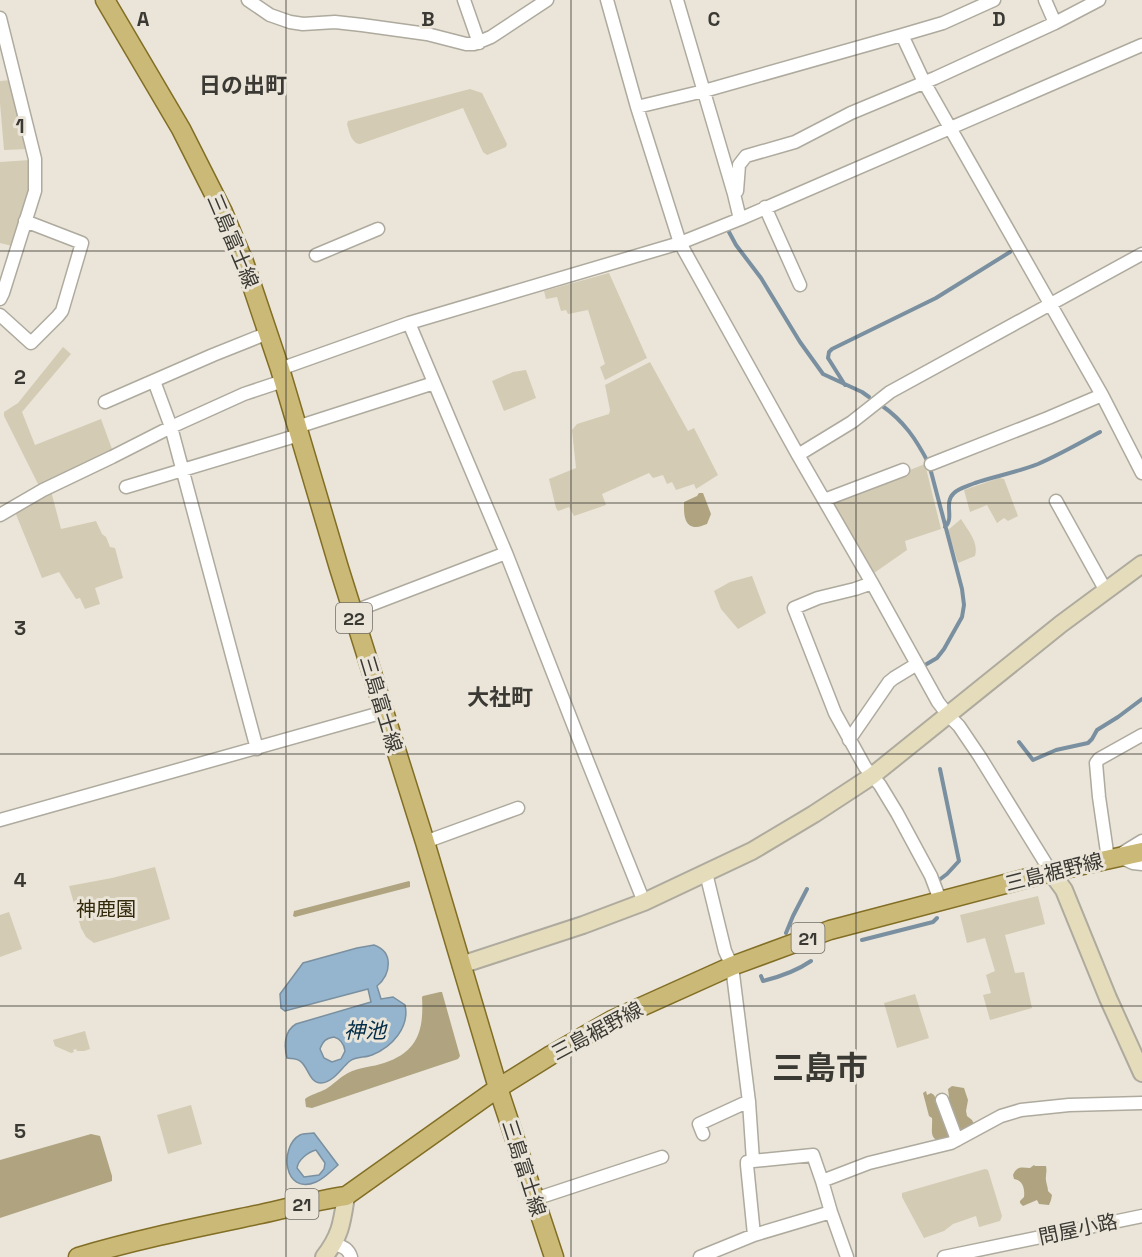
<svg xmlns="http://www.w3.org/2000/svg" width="1142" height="1257" font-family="'Space Grotesk','Noto Sans JP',sans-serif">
<rect width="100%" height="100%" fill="#eae5d8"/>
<path fill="#d3cbb3" d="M12 80 28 149 4 150 0 103V81Z
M470 89 482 93 507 144 506 147 487 155 483 152 463 108 360 144C351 143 349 131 347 124L348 121Z
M30 160V192L12 246 0 243V162Z
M609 273 647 358 605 380 600 367 605 364 588 310 568 314 566 310 561 311 557 297 546 299 544 291Z
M63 347 71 354 22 412 35 445 101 419 112 449V453L39 486 4 416V412L18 403Z
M650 362 688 431 694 428 718 475 696 489 694 484 676 490 672 482 667 484 663 475 653 478 649 473 602 494 606 505 574 516 569 507 558 511 556 508 549 479 576 468 572 430 577 424 609 414 610 410 605 385Z
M526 370 536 398 504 411 492 381 513 372Z
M925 464 941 529 905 541 907 550 874 573 871 570 833 503 836 499Z
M999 478 1004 479 1018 516 1008 521 1004 518 997 523 987 505 970 512 964 490Z
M51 491 61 529 96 521 102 534 106 537 110 547 115 548 123 578 95 588 100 604 85 609 80 598 76 599 59 572 42 578 15 512Z
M961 519C968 531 979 542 975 556L958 563 948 530Z
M752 576 766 613 738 629 721 609 714 591 730 582Z
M155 867 170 919 94 943 86 937 81 928 69 886 112 878Z
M1038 896 1045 924 1005 935 1015 973 1024 972 1032 1008 990 1020 983 995 991 993 986 975 995 971 985 938 967 943 960 915Z
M9 912 22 949 0 957V915Z
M915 994 929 1038 897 1048 884 1003Z
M85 1031 90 1049 84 1051H77L76 1049 73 1050 74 1052 71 1053 55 1046 53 1040Z
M191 1105 202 1144 168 1154 157 1115Z
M985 1169 988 1170 1002 1216 1000 1221 979 1227 976 1216 953 1224 944 1231 924 1238 902 1197V1193Z"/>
<path fill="#afa380" d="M699 493H703L711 514 707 524C703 525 700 527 696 527 683 527 684 511 684 502L697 496Z
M409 881 410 882V887L295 917 293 916 294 911Z
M440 992H442L460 1056 458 1059 312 1108 306 1107 305 1099C311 1094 319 1093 326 1089 334 1084 340 1077 348 1073 359 1067 373 1067 384 1063 418 1052 424 1030 422 997L423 996Z
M952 1086 964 1088 968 1100 966 1111 967 1116 972 1120 975 1126 941 1142C928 1138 933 1130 932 1118L929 1116 923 1093 926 1091 927 1095 931 1093 934 1095 937 1101 947 1099 949 1097 948 1089Z
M91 1134 100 1136 112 1176V1181L0 1218V1160Z
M1034 1165 1035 1166H1046C1047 1171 1046 1172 1046 1177 1045 1181 1048 1186 1048 1191L1052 1195 1051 1200 1049 1205 1039 1204 1037 1200 1023 1206 1020 1203V1201L1024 1197C1025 1189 1023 1180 1014 1179L1013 1175C1017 1165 1023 1168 1030 1168Z"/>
<path fill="#95b5ce" stroke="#7a90a0" stroke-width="1.5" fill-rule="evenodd" d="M374 945C394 952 391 974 377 986L381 999 393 997 405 1005C410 1027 392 1047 372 1055 365 1058 356 1056 350 1061 341 1068 334 1082 321 1083 309 1083 308 1066 300 1061 296 1058 291 1059 287 1058 284 1046 284 1031 296 1024L371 1002 368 989 285 1011 281 1008 280 994 303 963 357 948ZM334 1037C341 1039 344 1043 345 1051L341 1059 332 1062 324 1058 320 1049C323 1041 326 1038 334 1037Z
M314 1133 338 1165C331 1171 324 1179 316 1182 283 1196 279 1146 300 1135 304 1133 309 1134 314 1133ZM316 1150 325 1163 324 1169 319 1175 304 1177 297 1168C298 1160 308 1152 316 1150Z"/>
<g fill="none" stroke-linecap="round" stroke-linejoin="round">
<path stroke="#7a90a0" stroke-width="4" d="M729 232 736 245 761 278 800 342 823 374 862 392 869 397
M845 385 828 358 829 352 832 349 936 298 1010 252
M881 405C904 421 916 439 929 464L962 589 964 605 962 617 944 649 937 658 925 665
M945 527C955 518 943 503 954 493 959 488 968 486 975 483 996 476 1018 472 1038 464 1059 455 1080 443 1100 432
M1019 742 1033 760 1056 750 1088 743 1092 739 1097 730 1118 717 1142 699
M939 880 947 874 959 861 940 769
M786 933 793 916 807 889
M862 940 933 922 937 918
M761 976 763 981C779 977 798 970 811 961"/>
<defs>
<path id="street" d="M248 0 270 15 290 22 303 24 335 22 362 25 427 34 466 44H474L491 37 547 0
M464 0 479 43
M607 0 637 107 680 243 798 455 872 583 938 702 948 715 959 726 980 757 1051 872
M677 0 734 194 740 219
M0 18 35 159V191L3 293 0 299
M1055 23 1099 0
M902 35 924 82 1102 395 1142 473
M637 107 704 91 902 35 943 23 994 0
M734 194 737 191 739 165 746 156 795 142 851 113 935 78 1055 23 1045 0
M765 207 800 285
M316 255 378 229
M0 315 31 343 58 316 62 311 82 243 25 221
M409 323 506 553 587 760 644 902
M280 369 409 323 680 243 740 219 1142 45
M154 381 171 427 257 749
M105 402 213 355 268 333
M297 427 434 383
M798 455 852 422 890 392 1142 254
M931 464 1048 418 1102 395
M126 487 299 435
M824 500 903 470
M1056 501 1106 591
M0 515 43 490 112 457 171 427 244 394 283 381
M872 583 855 589 818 598 794 608 835 713 865 767 880 785 897 813 931 876 940 900
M352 612 506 553
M849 740 889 682 894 678 917 664
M0 820 384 712
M425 842 518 808
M1124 852 1142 841
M1120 857 1133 863 1142 864
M1108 859 1099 797 1096 763 1099 759 1142 735
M706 873 725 951 732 966 749 1102 753 1161 747 1162V1165L754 1235
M942 1100 957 1140
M703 1134 699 1124 749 1101
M753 1161 813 1155 822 1181
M535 1199 662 1157
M335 1244C343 1247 348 1248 351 1257
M700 1257 754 1235 831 1212
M847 1257 831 1212 822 1181 869 1163 951 1143 1001 1116 1021 1110 1069 1105 1142 1103
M944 1257 1142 1216"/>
<path id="secondary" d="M1051 872 1064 890 1108 998 1142 1073
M461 965 583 925 644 902 752 851 814 814 872 776 1061 624 1142 564
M324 1257C341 1235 342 1222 346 1196"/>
<path id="primary" d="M105 0 181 129 223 212 244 262 280 369 339 568 425 842 498 1088 554 1257
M78 1257C138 1239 199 1227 261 1214 289 1208 317 1200 346 1196L498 1088 551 1055 612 1020 732 966 830 930 1051 872 1142 852"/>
</defs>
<use href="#street" stroke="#aeaa9e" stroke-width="15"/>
<use href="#secondary" stroke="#aeaa9e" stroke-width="20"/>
<use href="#primary" stroke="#826e24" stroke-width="21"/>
<use href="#street" stroke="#fff" stroke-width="12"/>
<use href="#secondary" stroke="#e5dcbb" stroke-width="16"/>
<use href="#primary" stroke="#cbb977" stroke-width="18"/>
</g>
<path fill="none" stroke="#3b3934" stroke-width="1.5" stroke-opacity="0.55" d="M286 0V1257M571 0V1257M856 0V1257M0 251H1142M0 503H1142M0 754H1142M0 1006H1142"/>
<g text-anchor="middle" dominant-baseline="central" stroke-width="6" stroke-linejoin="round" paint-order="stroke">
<g fill="#eae5d8" stroke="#706d65" stroke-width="1.5">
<rect x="336" y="603" width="36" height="30" rx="4.5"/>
<rect x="791.5" y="923" width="33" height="30" rx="4.5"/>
<rect x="285.5" y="1189" width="33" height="30" rx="4.5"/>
</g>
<g font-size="18" font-weight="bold" fill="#3b3934">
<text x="354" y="618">22</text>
<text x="808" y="938">21</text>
<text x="302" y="1204">21</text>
</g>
<g font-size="20" fill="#3b3934" stroke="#eae5d8">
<text transform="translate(233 241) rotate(67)">三島富士線</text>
<text transform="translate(381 704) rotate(73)">三島富士線</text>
<text transform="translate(1054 872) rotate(-14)">三島裾野線</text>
<text transform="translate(597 1031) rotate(-28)">三島裾野線</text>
<text transform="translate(524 1168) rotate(72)">三島富士線</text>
<text transform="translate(1078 1229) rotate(-12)">問屋小路</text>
</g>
<g font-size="20" fill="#342a0b" stroke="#eae5d8">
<text x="106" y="909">神鹿園</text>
</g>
<g font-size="21" font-style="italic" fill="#032c46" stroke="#eae5d8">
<text x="365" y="1030">神池</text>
</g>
<g font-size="22" font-weight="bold" fill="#3b3934" stroke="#eae5d8">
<text x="243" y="85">日の出町</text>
<text x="500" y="697">大社町</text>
</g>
<g font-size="32" font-weight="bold" fill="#3b3934" stroke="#eae5d8">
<text x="820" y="1068">三島市</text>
</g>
</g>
<g font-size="20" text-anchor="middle" font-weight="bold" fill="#3b3934" stroke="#eae5d8" stroke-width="6" stroke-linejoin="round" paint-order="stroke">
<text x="143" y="26">A</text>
<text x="428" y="26">B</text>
<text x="714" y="26">C</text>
<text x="999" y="26">D</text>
<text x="20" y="133">1</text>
<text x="20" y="384">2</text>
<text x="20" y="635">3</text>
<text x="20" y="887">4</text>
<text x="20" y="1138">5</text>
</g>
</svg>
